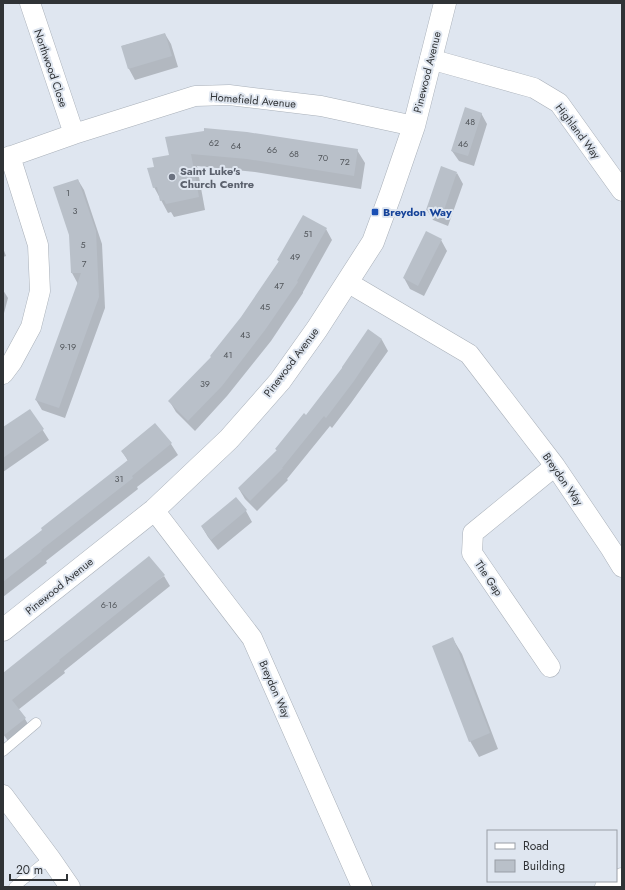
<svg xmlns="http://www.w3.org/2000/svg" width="625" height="890" font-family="Jost,sans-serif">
<rect width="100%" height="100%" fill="#dfe6f0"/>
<path fill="#0003" d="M165 34 171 44 178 67 135 80 129 69 122 46Z
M481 113 487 124 474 166 459 161 452 151Z
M166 138 357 150 365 163 361 189 255 172 197 166 205 210 174 217 171 212 168 213 154 187 155 168 170 156Z
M457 173 463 184 448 226 433 220 427 210Z
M78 180 84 190 102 244 105 308 65 418 42 410 36 400 78 284 72 273 70 235Z
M326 229 332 240 303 292V293L271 341 227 396 195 431 176 412 170 402 212 358 242 317 279 262 278 260Z
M441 240 447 251 424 296 410 289 404 278Z
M3 248 6 256 3 257Z
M3 290 8 298 3 317Z
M369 331 382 340 388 351 351 403 332 428 330 426 287 479 288 480 257 511 245 499 239 489 277 451 276 449 306 416 343 368Z
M30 410 49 440 3 472V428Z
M155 424 171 444 178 455 137 487 138 489 46 561 47 563 3 597V561L43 530 128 461 122 451Z
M236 499 246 511 252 522 218 550 208 537 202 527Z
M164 576 170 586 64 671 65 673 18 710 25 719 31 729 11 745 3 734V681Z
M453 639 462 654 498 749 479 757 470 741Z"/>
<path fill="#b9c0c9" d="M165 33 172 56 128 69 121 46Z
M465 107 482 113 468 156 451 151Z
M204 128 247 132 358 149 354 176 247 159 191 154 199 197 166 204 164 200 160 201 157 187 153 188 147 168 154 167 152 158 169 155 165 137 204 131Z
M441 166 457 172 442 216 426 210Z
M78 179 96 231 99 297 59 408 35 400 81 273H71L69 235 53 187Z
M303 215 327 228 297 281 298 282 265 330 222 386 188 421 168 401 211 357 210 356 241 317 279 261 277 260Z
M426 231 442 239 418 286 403 278Z
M368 329 382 339 354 381 326 418 324 416 282 468H283L250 501 238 488 277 450 275 449 304 413 306 415 342 368V367Z
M30 409 44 429 3 458V427Z
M155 423 172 443 132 476 133 478 41 550 42 551 3 582V560L42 530 41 528 128 460 121 451Z
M236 497 247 510 211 540 201 526Z
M149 556 165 575 59 660 60 661 12 700 26 718 3 736V673Z
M453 637 490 733 469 742 432 646Z"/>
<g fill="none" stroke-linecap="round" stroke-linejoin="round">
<defs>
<path id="service" d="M3 751 36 723
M14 887 50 858"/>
<path id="minor" d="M30 3 74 134
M430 59 534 88 559 103 622 191
M3 159 74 134 195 96 229 95 321 106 414 126
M347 282 469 354 555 466 611 549 622 567
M3 374 12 362 31 327 40 291 38 245 10 156
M154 510 252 638 362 887
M550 667 472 553 473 533 555 466
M3 795 50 858 70 887
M605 887 622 878"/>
<path id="tertiary" d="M3 630 154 510 229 439 280 381 317 329 373 242 391 193 414 126 445 3"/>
</defs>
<use href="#service" stroke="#a9b0b9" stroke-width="11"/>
<use href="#minor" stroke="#a9b0b9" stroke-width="21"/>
<use href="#tertiary" stroke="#a9b0b9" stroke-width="23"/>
<use href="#service" stroke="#fff" stroke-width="10"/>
<use href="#minor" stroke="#fff" stroke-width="20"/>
<use href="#tertiary" stroke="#fff" stroke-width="22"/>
</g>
<circle fill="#6b7280" stroke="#dfe6f0" stroke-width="1.5" cx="172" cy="177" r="4"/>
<rect fill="#1a4fb4" stroke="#dfe6f0" stroke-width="1.5" x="371" y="208" width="8" height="8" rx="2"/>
<g text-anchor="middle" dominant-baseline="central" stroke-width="4" stroke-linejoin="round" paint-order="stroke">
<g font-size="9" fill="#52565b">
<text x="470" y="121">48</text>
<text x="214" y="142">62</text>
<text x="463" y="143">46</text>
<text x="236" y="145">64</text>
<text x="272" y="149">66</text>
<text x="294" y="153">68</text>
<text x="323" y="157">70</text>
<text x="345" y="161">72</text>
<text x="68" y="192">1</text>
<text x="75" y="210">3</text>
<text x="308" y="233">51</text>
<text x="83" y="244">5</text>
<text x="295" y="256">49</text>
<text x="84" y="263">7</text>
<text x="279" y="285">47</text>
<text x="265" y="306">45</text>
<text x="245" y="334">43</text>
<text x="68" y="346">9-19</text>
<text x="228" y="354">41</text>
<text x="205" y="383">39</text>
<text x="119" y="478">31</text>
<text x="109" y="604">6-16</text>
</g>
<g font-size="11" fill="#303336" stroke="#dfe6f0">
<text transform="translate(51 68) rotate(71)">Northwood Close</text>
<text transform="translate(427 72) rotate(-76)">Pinewood Avenue</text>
<text transform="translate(253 100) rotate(5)">Homefield Avenue</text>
<text transform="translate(578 131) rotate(53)">Highland Way</text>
<text transform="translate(291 362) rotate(-53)">Pinewood Avenue</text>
<text transform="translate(563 479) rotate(55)">Breydon Way</text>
<text transform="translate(489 578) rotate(56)">The Gap</text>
<text transform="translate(59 586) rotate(-39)">Pinewood Avenue</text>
<text transform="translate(275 689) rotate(66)">Breydon Way</text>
</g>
<g font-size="11" font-weight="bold" fill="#5b616d" stroke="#dfe6f0" text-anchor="start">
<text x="180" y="171">Saint Luke's<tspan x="180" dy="13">Church Centre</tspan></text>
</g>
<g font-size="11" font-weight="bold" fill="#164399" stroke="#dfe6f0" text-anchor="start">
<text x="383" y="212">Breydon Way</text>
</g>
</g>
<rect width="625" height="890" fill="none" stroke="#303336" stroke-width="8"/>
<rect x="487" y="830" width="130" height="52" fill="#dfe6f0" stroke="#999ea6"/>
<rect x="495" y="843" width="20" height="6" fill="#ffffff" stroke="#999ea6"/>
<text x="523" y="850" font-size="12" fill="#303336">Road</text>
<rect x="495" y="860" width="20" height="12" fill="#b9c0c9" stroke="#999ea6"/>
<text x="523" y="870" font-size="12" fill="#303336">Building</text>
<path d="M10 874v6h57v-6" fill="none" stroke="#303336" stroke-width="2"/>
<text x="16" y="874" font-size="12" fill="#303336" stroke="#dfe6f0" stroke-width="3" paint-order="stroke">20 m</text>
</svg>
